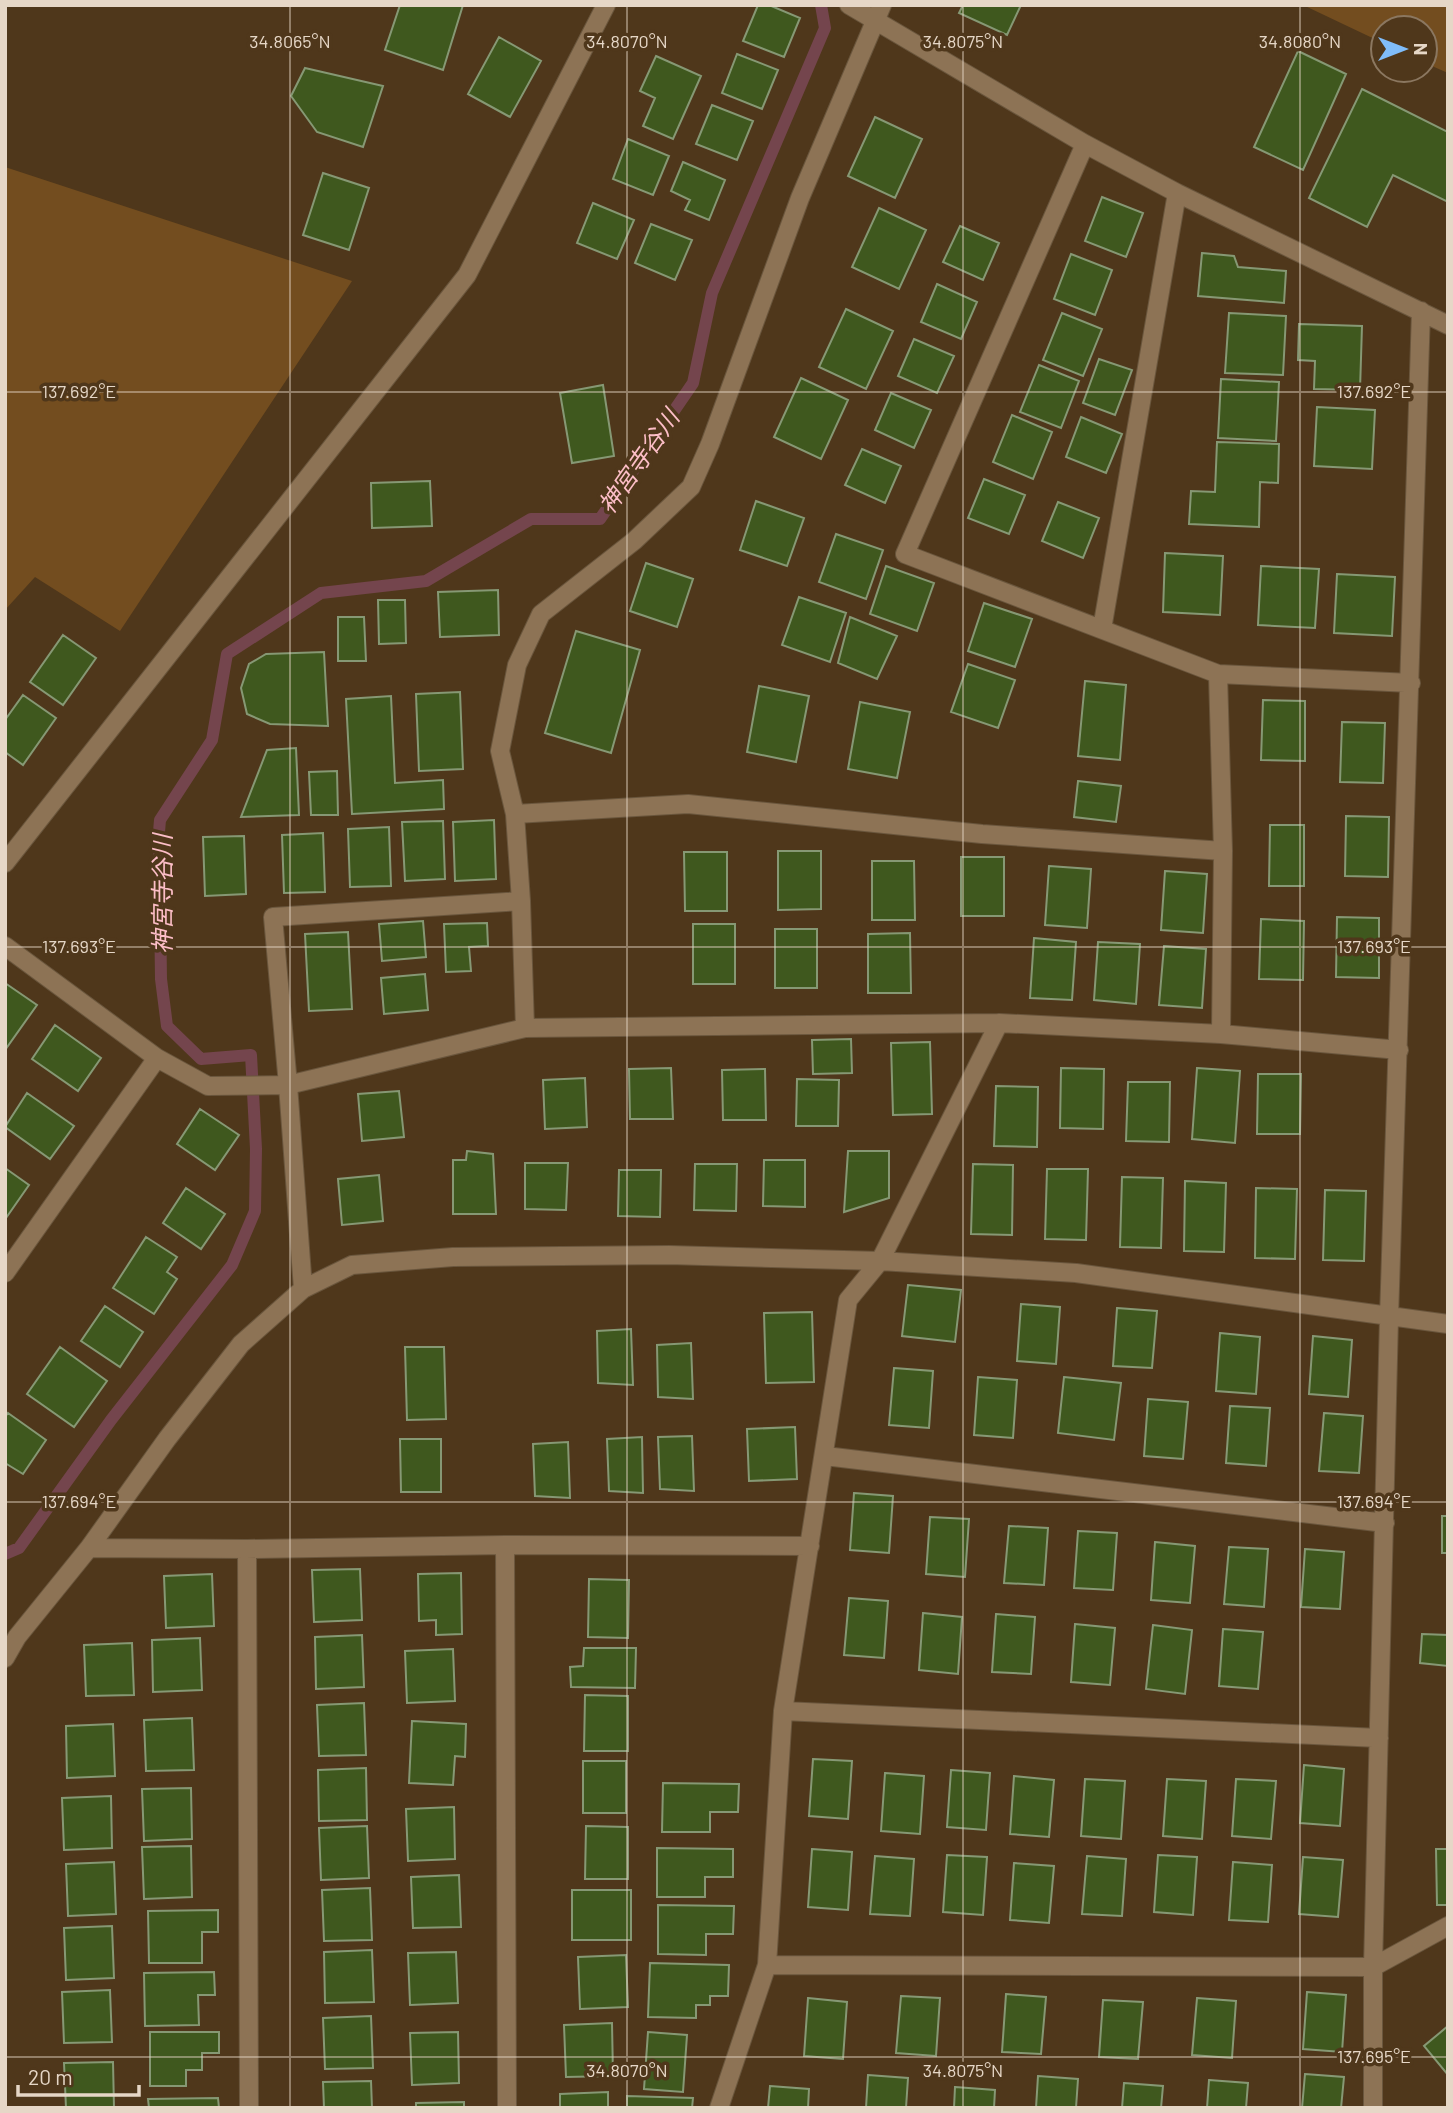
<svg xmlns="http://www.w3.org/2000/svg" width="1453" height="2113" font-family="Barlow,'Noto Sans JP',sans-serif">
<rect width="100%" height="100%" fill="#4f371b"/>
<path fill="#734d1f" d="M1303 5H1448V73L1425 63V28H1383V43Z
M5 167 352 281 120 631 35 577 5 610Z"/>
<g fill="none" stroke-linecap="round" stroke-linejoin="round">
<path stroke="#74454d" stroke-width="12" d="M5 1554 19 1548 111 1420 232 1265 255 1211 256 1149 251 1055 201 1059 167 1026 161 979 159 832 160 820 212 740 227 654 321 593 426 581 531 519H600L693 383 712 293 825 28 821 5"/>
</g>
<path fill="#3f581e" stroke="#869874" stroke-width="2" d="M400 5H463L443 70 385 50Z
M758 5H769L800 18 784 57 743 41Z
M963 5H1021L1007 35 959 13Z
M499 37 541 61 510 117 468 94Z
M1298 51 1346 74 1303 170 1254 147Z
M737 54 778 70 762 109 722 93Z
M656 56 701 76 673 139 643 126 655 98 640 91Z
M305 68 383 86 363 147 317 132 291 96Z
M1362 89 1448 132V202L1393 175 1367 227 1309 198Z
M712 105 753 121 737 160 696 144Z
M875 117 922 139 895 198 848 176Z
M628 139 669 156 653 195 613 179Z
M683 162 725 180 709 220 685 210 690 200 671 191Z
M323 173 369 188 349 250 303 235Z
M1102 197 1143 213 1126 257 1085 241Z
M593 203 634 220 617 259 577 243Z
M879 208 926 230 899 289 852 267Z
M651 224 692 240 675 280 635 263Z
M960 226 999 243 983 280 943 262Z
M1202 253 1234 256 1238 267 1286 271 1284 303 1198 296Z
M1071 254 1112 270 1095 315 1054 299Z
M937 284 977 302 961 339 921 322Z
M846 309 893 331 866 389 819 367Z
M1062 313 1102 329 1083 376 1043 360Z
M1229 313 1286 316 1283 375 1225 373Z
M1299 324 1362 326 1360 390 1314 389 1315 361 1298 360Z
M914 339 954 356 937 393 898 376Z
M1099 359 1132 370 1115 415 1083 403Z
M1039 365 1079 381 1061 428 1020 412Z
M801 378 848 400 821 459 774 437Z
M1221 379 1279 382 1276 441 1218 438Z
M603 385 614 456 572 463 560 393Z
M891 393 931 410 914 448 875 430Z
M1317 407 1375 410 1372 469 1314 466Z
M1012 415 1052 432 1033 479 993 462Z
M1081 417 1122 434 1106 473 1066 457Z
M1217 442 1279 444 1278 483 1260 482 1259 527 1189 524 1191 491 1215 492Z
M862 449 901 466 885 503 845 485Z
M984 479 1025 495 1009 534 968 518Z
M430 481 432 526 372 528 371 483Z
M756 501 804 518 787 566 740 550Z
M1058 502 1099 518 1083 558 1042 541Z
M836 534 883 550 866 599 819 582Z
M1165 553 1223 556 1220 615 1163 612Z
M646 563 693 579 677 627 630 611Z
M886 566 934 583 917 631 870 614Z
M1261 566 1319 569 1315 628 1258 625Z
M1337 574 1395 577 1392 636 1334 633Z
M498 590 499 635 440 637 438 592Z
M799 597 846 613 830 662 782 645Z
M378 600H405L406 643 379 644Z
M984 603 1032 619 1015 667 968 651Z
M338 617H364L366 661H338Z
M850 617 897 636 877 679 838 663Z
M576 631 640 650 611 753 545 733Z
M63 635 96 658 63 705 30 682Z
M324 652 328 726 270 724 247 714 241 688 249 664 266 654Z
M968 664 1015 680 998 728 951 712Z
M1085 681 1126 685 1120 760 1078 756Z
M759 686 809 696 796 762 747 752Z
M460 692 463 769 419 771 416 694Z
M23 695 56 718 23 765 5 752V720Z
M391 696 395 783 443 780 444 809 352 814 346 699Z
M1263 700 1305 701V761L1261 760Z
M860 702 910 712 897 778 848 769Z
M1342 722 1385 723 1383 783 1340 782Z
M296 748 299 815 241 817 267 750Z
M337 771 338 815H311L309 772Z
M1078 781 1121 786 1116 822 1074 817Z
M1346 816 1389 817 1388 877 1345 876Z
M494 820 496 879 455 881 453 822Z
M443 821 445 879 405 881 402 822Z
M1270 825H1304V886H1269Z
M389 827 391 886 350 887 348 829Z
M323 833 325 892 284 893 282 835Z
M244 836 246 894 205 896 203 837Z
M778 851H821V909L778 910Z
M684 852H727V911H685Z
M961 857H1004V916H961Z
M872 861H914L915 920H872Z
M1049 866 1091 869 1087 928 1045 925Z
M1165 871 1207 874 1203 933 1161 930Z
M1337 917 1379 918V978L1336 977Z
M1261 919 1304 921 1303 980 1259 979Z
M423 921 426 957 382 961 379 924Z
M487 923 488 946 469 947 471 971 446 972 444 924Z
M693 924H735V984H693Z
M775 929H817V988H775Z
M348 932 352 1009 309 1011 305 934Z
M910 933 911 993H868V934Z
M1034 938 1076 942 1072 1000 1030 998Z
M1098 942 1140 944 1136 1004 1094 1000Z
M1164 946 1206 949 1202 1008 1159 1005Z
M425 974 428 1010 384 1014 381 978Z
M5 983 37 1005 5 1050Z
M55 1025 101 1058 78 1091 32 1059Z
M851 1039 852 1073 813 1074 812 1040Z
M930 1042 932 1114 893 1115 891 1043Z
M671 1068 673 1119H630L629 1069Z
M1061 1068 1104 1069 1103 1129 1060 1128Z
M1197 1068 1240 1071 1235 1143 1192 1139Z
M765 1069 766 1120H723L722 1070Z
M1258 1074H1301L1300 1134H1257Z
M585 1078 587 1127 545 1129 543 1080Z
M797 1079 839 1080 838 1126H796Z
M1128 1082H1170L1169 1142 1126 1141Z
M996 1086 1038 1087 1037 1147 994 1146Z
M399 1091 404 1137 362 1141 358 1094Z
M27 1093 74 1126 50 1159 5 1127Z
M200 1109 239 1135 215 1170 177 1144Z
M467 1151 493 1154 496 1214H453V1160H466Z
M848 1151H889V1198L844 1212Z
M764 1160H805V1207L763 1206Z
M525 1163H568L566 1210 525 1209Z
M695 1164H737L736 1211 694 1210Z
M973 1164 1013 1165 1012 1235 971 1234Z
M5 1168 29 1185 6 1218H5Z
M1047 1169H1088L1086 1240 1045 1239Z
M619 1170H661L660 1217 618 1216Z
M379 1175 383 1221 342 1225 338 1179Z
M1122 1177 1163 1178 1161 1248 1120 1247Z
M1185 1181 1226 1183 1224 1252 1184 1251Z
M186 1188 225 1214 201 1249 163 1223Z
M1256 1188 1297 1189 1295 1259 1255 1258Z
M1325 1190 1366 1191 1364 1261 1323 1260Z
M146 1237 177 1257 167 1272 177 1279 154 1314 113 1288Z
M908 1285 961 1290 955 1342 902 1336Z
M1021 1304 1060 1307 1056 1364 1017 1361Z
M105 1306 143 1332 120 1367 81 1341Z
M1117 1308 1157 1311 1152 1368 1113 1366Z
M812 1312 814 1382 766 1383 764 1313Z
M631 1329 633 1385 598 1383 597 1331Z
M1220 1333 1260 1337 1256 1394 1216 1391Z
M1313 1336 1352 1340 1348 1397 1309 1394Z
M691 1343 693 1399 658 1397 657 1345Z
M60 1347 107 1381 74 1427 27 1394Z
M405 1347H444L446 1419 407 1420Z
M894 1368 933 1371 929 1428 889 1425Z
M978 1377 1017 1380 1013 1438 974 1435Z
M1064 1377 1121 1383 1114 1440 1058 1433Z
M1148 1399 1188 1402 1183 1459 1144 1456Z
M1230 1406 1270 1408 1266 1466 1226 1463Z
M8 1413 46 1440 23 1474 5 1463V1417Z
M1324 1413 1363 1416 1359 1473 1319 1471Z
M795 1427 797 1479 749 1481 747 1429Z
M692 1436 694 1491 660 1489 658 1437Z
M642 1437 643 1493 609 1491 607 1439Z
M400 1439H441V1492H401Z
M568 1442 570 1498 535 1496 533 1444Z
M854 1493 893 1496 889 1553 850 1550Z
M1442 1516H1448V1553H1442Z
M930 1517 969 1519 965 1577 926 1574Z
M1009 1526 1048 1528 1044 1585 1004 1583Z
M1078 1531 1117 1533 1113 1590 1074 1588Z
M1155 1542 1195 1546 1190 1603 1151 1600Z
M1229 1547 1268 1549 1264 1607 1224 1604Z
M1305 1549 1344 1552 1340 1609 1301 1607Z
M360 1569 362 1620 314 1622 312 1570Z
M461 1573 462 1634 436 1635V1620L419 1621 418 1574Z
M212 1574 214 1626 166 1628 164 1576Z
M589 1579 629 1580 628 1638 588 1637Z
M849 1598 888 1601 884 1658 844 1655Z
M923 1613 962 1617 958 1674 919 1670Z
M996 1614 1035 1617 1031 1674 992 1672Z
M1075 1624 1115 1628 1110 1685 1071 1682Z
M1153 1625 1192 1630 1185 1694 1146 1689Z
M1223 1629 1263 1632 1258 1689 1219 1686Z
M1422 1634 1448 1635V1666L1420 1663Z
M362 1635 364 1687 316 1689 315 1637Z
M200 1638 202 1690 153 1692 152 1640Z
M132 1643 134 1695 86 1696 84 1645Z
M584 1648H636L635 1688 571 1687 570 1667 583 1666Z
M453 1649 455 1701 407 1703 405 1651Z
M585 1695 628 1696V1751H584Z
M364 1703 366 1755 319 1756 317 1705Z
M192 1718 194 1770 146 1771 144 1720Z
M412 1721 466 1724 465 1757 455 1756 453 1785 409 1783Z
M113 1724 115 1776 67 1778 66 1726Z
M813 1759 852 1761 848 1819 809 1816Z
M583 1761H626V1813H583Z
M1304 1765 1344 1769 1340 1826 1300 1823Z
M366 1768 367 1820 319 1821 318 1770Z
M951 1770 990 1773 986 1830 947 1827Z
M885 1773 924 1776 920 1834 881 1831Z
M1014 1776 1054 1780 1049 1837 1010 1834Z
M1085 1779 1125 1781 1121 1839 1081 1836Z
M1167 1779 1206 1781 1202 1839 1163 1836Z
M1236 1779 1276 1781 1271 1839 1232 1836Z
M663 1783 739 1784 738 1812H710V1832H662Z
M191 1788 192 1839 144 1841 142 1789Z
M111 1796 112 1848 64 1850 62 1798Z
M454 1807 455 1859 408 1861 406 1809Z
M367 1826 369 1878 321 1880 319 1828Z
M586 1826 628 1827V1879H585Z
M191 1846 192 1897 144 1899 142 1847Z
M657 1848 733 1849V1877H705V1897H657Z
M812 1849 852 1852 848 1910 808 1907Z
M1436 1849H1448V1905H1437Z
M947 1855 987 1857 983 1915 943 1912Z
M1158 1855 1197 1857 1193 1915 1154 1912Z
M875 1856 914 1859 910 1916 870 1914Z
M1087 1856 1126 1859 1122 1916 1082 1914Z
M1303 1857 1343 1860 1338 1917 1299 1914Z
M114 1862 116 1914 68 1916 66 1864Z
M1233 1862 1272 1865 1268 1922 1229 1920Z
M1014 1863 1054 1866 1049 1923 1010 1920Z
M459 1875 461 1927 413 1928 411 1877Z
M370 1888 372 1940 324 1941 322 1890Z
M572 1890H631V1940H572Z
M658 1905 734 1906 733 1934H706V1955L658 1954Z
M218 1910V1932H202V1963H149L148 1911Z
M112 1926 114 1978 66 1980 64 1928Z
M372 1950 374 2002 325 2003 324 1952Z
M456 1952 458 2003 410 2005 408 1953Z
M626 1955 628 2007 580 2009 578 1957Z
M650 1963 729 1965 728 1996H710V2005H696V2018L648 2017Z
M214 1972 215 1995H198L199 2025 145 2026 144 1973Z
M110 1990 112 2042 64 2043 62 1992Z
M1307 1992 1346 1995 1342 2052 1303 2049Z
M1006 1994 1046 1997 1041 2054 1002 2052Z
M901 1996 940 1998 936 2056 896 2053Z
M808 1998 847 2002 843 2059 804 2056Z
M1197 1998 1236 2001 1232 2058 1192 2055Z
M1103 2000 1143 2002 1138 2059 1099 2057Z
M371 2016 373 2068 325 2069 323 2018Z
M612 2023 613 2076 566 2077 564 2025Z
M1448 2026V2075L1424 2046Z
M150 2032H219V2053H202V2070H186V2086H150Z
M458 2032 459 2083 412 2085 410 2033Z
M648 2032 687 2035 683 2092 644 2089Z
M113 2062 114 2108H66L64 2063Z
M1305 2074 1344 2077 1341 2108H1302Z
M868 2075 908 2078 906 2108H866Z
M1038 2076 1078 2079 1076 2108H1036Z
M1209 2080 1248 2083 1246 2108H1207Z
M371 2081 372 2108H324L323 2082Z
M1124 2083 1163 2086 1161 2108H1122Z
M770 2086 809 2089 808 2108H768Z
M955 2087 995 2090 994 2108H954Z
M608 2092V2108H560V2094Z
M627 2096 693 2098 692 2108H627Z
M218 2098 219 2108H149L148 2099Z
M464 2102V2108H416V2103Z"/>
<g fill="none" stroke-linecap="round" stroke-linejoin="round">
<defs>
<path id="street" d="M849 5 1085 144 1177 193 1448 325
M1085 144 905 554 1218 674
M1102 629 1177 193
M515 814 500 751 517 665 541 614 634 541 691 487 710 444 800 198 882 5
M5 946 157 1058 208 1086 288 1085 273 917 521 901
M525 1028 521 901 515 814 688 804 982 834 1223 851 1218 674 1411 683
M1221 1034 1223 851
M5 1273 157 1058
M303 1289 288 1085 525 1028 999 1023
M825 1456 1385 1523
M505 1545 507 2108
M89 1548 247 1549 505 1545 810 1546
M247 1549 249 2108
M5 1658 17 1637 89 1548 167 1439 241 1344 303 1289 352 1265 453 1257 669 1255 880 1261 1076 1273 1448 1324
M783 1711 1379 1738
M767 1965 1373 1967 1448 1926
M719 2108 767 1965 783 1711 848 1300 880 1261 999 1023 1221 1034 1399 1050
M1373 2108V1967L1389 1318 1421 311"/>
<path id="secondary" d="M5 863 467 275 606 5"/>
</defs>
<use href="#street" stroke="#6a563d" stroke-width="20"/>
<use href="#secondary" stroke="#6a563d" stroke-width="20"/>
<use href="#street" stroke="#8d7355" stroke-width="18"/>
<use href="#secondary" stroke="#8d7355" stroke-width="18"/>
</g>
<path fill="none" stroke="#e6d7c7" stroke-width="2" stroke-opacity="0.45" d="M290 5V2108M627 5V2108M963 5V2108M1300 5V2108M5 392H1448M5 947H1448M5 1502H1448M5 2057H1448"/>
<g text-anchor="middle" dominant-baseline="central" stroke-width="7" stroke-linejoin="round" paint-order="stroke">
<g font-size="24" font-style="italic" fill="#fcbec7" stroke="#4f371b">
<text transform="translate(638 461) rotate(-55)">神宮寺谷川</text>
<text transform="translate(161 894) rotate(-90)">神宮寺谷川</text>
</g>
</g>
<g font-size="18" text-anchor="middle" fill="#e6d7c7" stroke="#4f371b" stroke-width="7" stroke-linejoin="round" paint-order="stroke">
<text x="290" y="48">34.8065°N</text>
<text x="627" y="48">34.8070°N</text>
<text x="963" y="48">34.8075°N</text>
<text x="1300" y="48">34.8080°N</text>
<text x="1374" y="398">137.692°E</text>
<text x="79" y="398">137.692°E</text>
<text x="1374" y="953">137.693°E</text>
<text x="79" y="953">137.693°E</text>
<text x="1374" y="1508">137.694°E</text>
<text x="79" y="1508">137.694°E</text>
<text x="1374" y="2063">137.695°E</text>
<text x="627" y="2077">34.8070°N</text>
<text x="963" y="2077">34.8075°N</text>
</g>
<rect width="1453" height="2113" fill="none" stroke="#e6d7c7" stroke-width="14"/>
<g transform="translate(1404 49) rotate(90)"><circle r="33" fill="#4f371b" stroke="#8b7760" stroke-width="2"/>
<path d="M0-5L12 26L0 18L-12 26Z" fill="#80bdfa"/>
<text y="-10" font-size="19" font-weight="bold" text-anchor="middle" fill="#e6d7c7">N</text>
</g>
<path d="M18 2085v10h121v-10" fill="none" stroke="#e6d7c7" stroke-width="3.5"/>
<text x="28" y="2085" font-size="21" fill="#e6d7c7" stroke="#4f371b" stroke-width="5" paint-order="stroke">20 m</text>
</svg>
